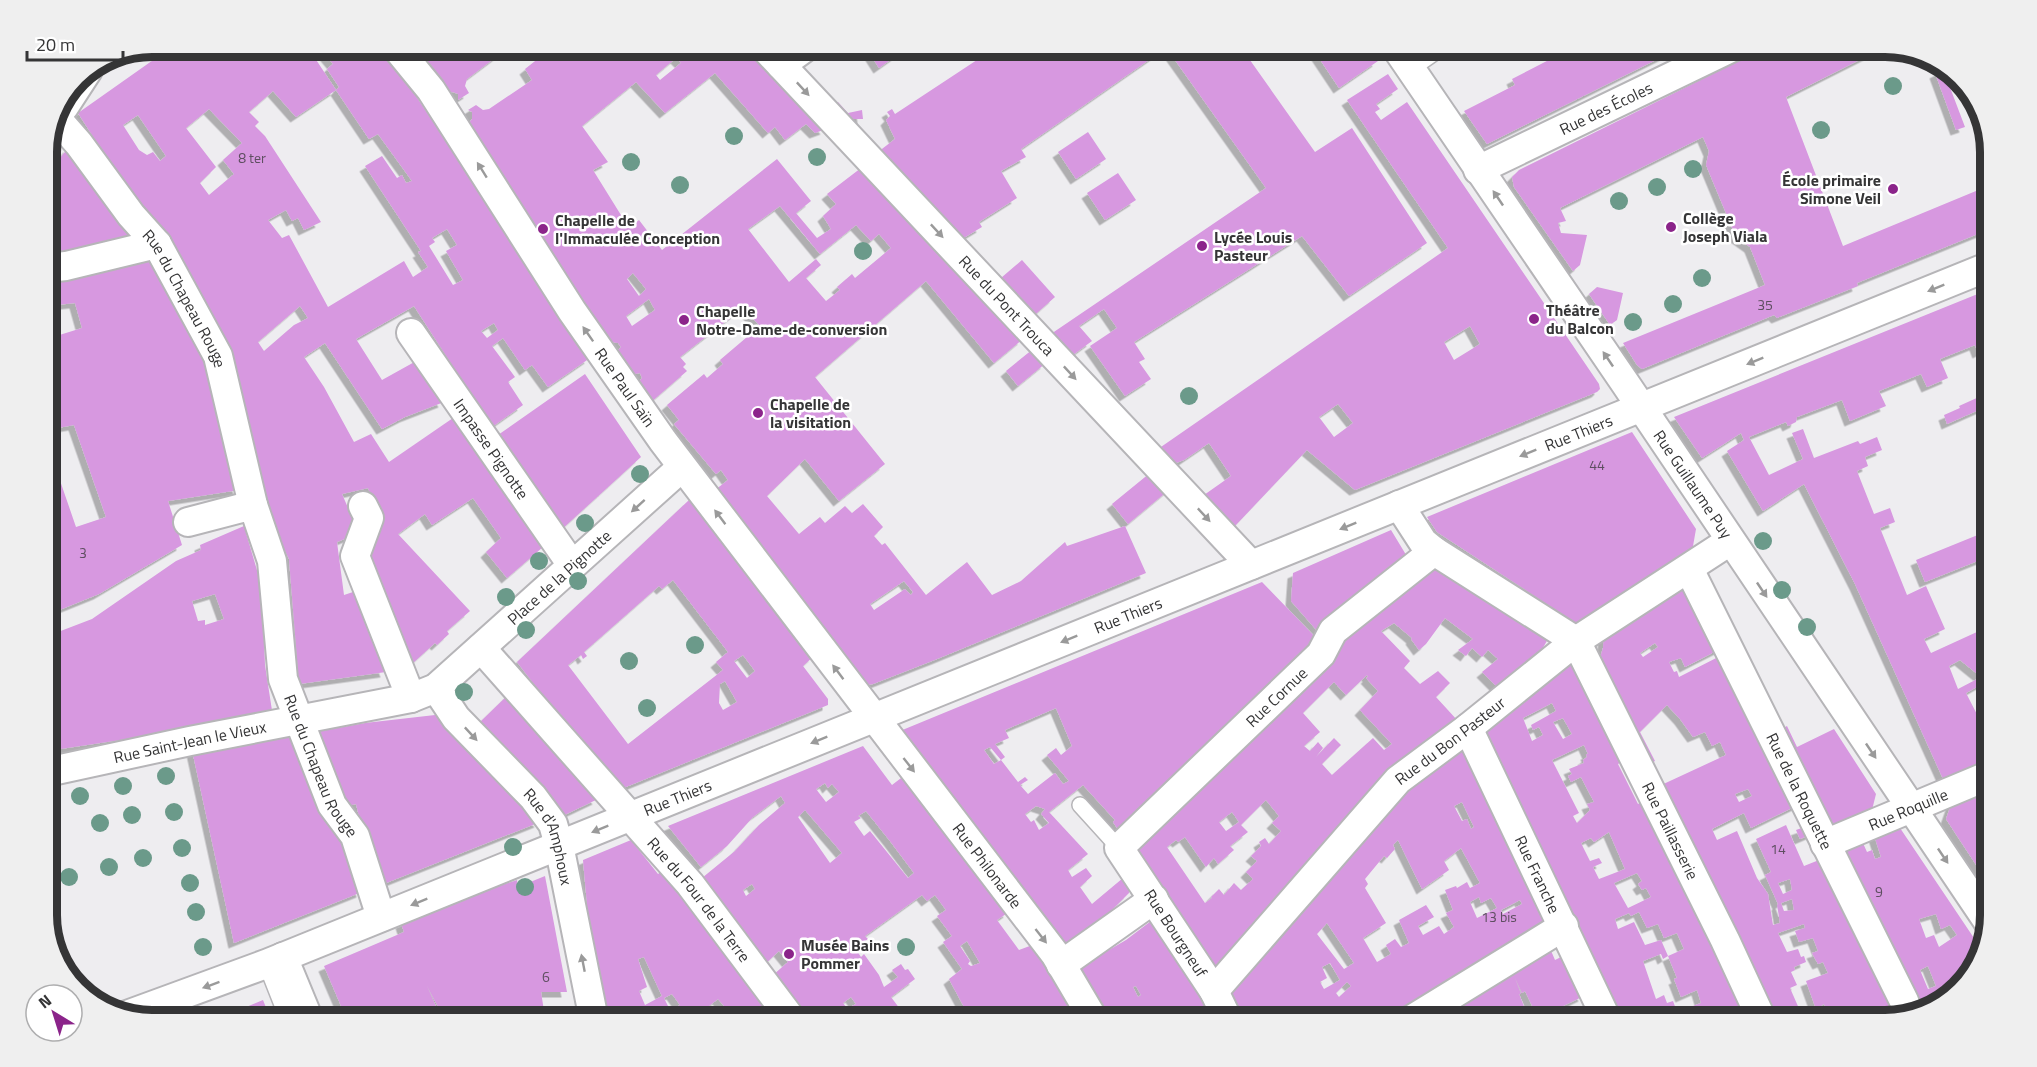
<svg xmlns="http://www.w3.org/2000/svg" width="2037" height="1067" font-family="'Titillium Web',sans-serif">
<defs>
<filter id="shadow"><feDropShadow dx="-5.5" dy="5.5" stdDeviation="0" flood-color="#0004"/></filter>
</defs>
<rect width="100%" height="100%" fill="#eeedf0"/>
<path fill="#d798e0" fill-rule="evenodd" filter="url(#shadow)" d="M173 46H307L336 90 296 117 273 91 249 112 259 122 255 126 265 136 321 222 304 230 298 218 292 221 286 210 268 220 282 238 289 235 328 307 404 261 413 277 428 267 418 252 421 251 365 166 382 156 397 178 402 175 406 183 412 181 378 134 369 139 336 90 339 87 327 69 333 64 318 46H382L456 155 540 287 590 358 548 387 532 365 525 370 503 338 492 346 515 377 508 382 523 405 492 427 414 306 356 339 382 380 418 360 444 402 405 417 382 429 325 343 304 357 324 387 354 442 371 434 389 462 453 418 543 547 507 578 486 552 501 538 473 498 432 525 425 514 398 534 470 611 447 631 449 634 437 645 435 643 413 663H409L364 560 379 514 368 488 342 494 359 533 337 542 344 595 356 591 386 672 299 684 289 559 279 538 263 485 232 366 131 196 78 113ZM209 109 242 143 223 160 234 174 209 195 200 183 216 167 186 128ZM138 115 166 156 160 161 153 152 147 155 139 150 123 125ZM447 229 457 245 446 251 463 280 453 285 429 246 435 242 432 238ZM300 306 308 318 294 325 264 351 258 342ZM494 323 498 330 487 338 481 331Z
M412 46H511L467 79 465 86 469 93 458 100V94L453 92 448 93Z
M539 46H749L826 129 815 133 806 124 785 140 775 127 768 133 715 73 665 113 636 82 582 126 608 162 593 170 629 228 639 220 662 250 777 159 811 201 796 213 817 238 831 229 823 216 836 204 827 194 861 168 1023 339 994 363 926 281 815 377 885 464 839 501 805 459 767 496 799 534 820 517 825 523 845 506 852 513 863 504 883 527 874 536 882 545 885 543 926 595 967 562 992 595 1021 581 1065 542 1067 546 1125 526 1146 573 937 659 873 684 866 685 715 490 728 480 721 470 716 474 674 424 679 420 667 405 704 374 707 378 723 364 720 360 760 326 743 308 680 357 686 364 683 367 687 371 650 403 637 384 642 378 640 373 635 374 618 350 621 347 618 343 611 342 609 344 466 127 472 119V112L468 110 476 105 483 110 489 109 532 80 525 69 544 54ZM676 58 681 63 660 80 656 75ZM780 206 820 254 856 225 871 241 879 234 891 248 855 278 852 274 837 287 840 290 826 301 806 278 821 265 816 259 789 282 748 229ZM633 273 646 289 639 296 627 279ZM649 299 655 310 632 326 626 316ZM904 581 913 592 911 595 905 589 874 610 870 604Z
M865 46H910L879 68Z
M976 46H1005L1013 57 1028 46H1169L1021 149 1026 157 1001 171 1017 198 979 222 982 227 955 243 874 155 895 139 886 120 890 116 887 112 892 109 895 114 983 56Z
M1179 46H1240L1315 152 1352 128 1427 243 1349 296 1302 236 1134 342 1145 359 1139 362 1151 379 1125 396 1090 346 1117 328 1104 309 1079 326 1092 341 1066 360 1045 338 1266 188 1170 53Z
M1311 46H1368L1378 61 1339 88Z
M1576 46H1684L1487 144 1464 111 1515 85 1512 79Z
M1769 46 1885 47 1786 97 1843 246 1988 186 1990 191V229L1857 283 1858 286 1777 318 1774 315 1642 369 1637 365 1623 343 1765 285 1750 247 1736 237 1706 165 1709 151 1703 137 1560 208 1566 221 1558 223 1561 233 1587 235 1580 265 1573 271 1514 187 1512 177 1519 170Z
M1943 69 1965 127 1956 130 1935 73Z
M1388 74 1398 89 1376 104 1380 109 1375 112 1381 120 1407 102 1599 384 1600 389 1597 392 1355 490 1307 450 1235 526 1204 495 1231 476 1209 443 1184 460 1173 464 1158 449 1448 248 1347 100ZM1470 326 1480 344 1454 360 1444 342ZM1338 404 1353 423 1334 437 1319 417Z
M838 102 848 113 862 110 863 119H841L831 107Z
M1088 132 1106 159 1076 179 1058 152Z
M69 147 107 196 131 239 60 261 56 250 47 253V174Z
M1118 173 1136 200 1105 220 1087 193Z
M154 253 208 355 239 490 168 501 182 545 99 594 47 615V469L55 466 76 527 106 517 74 425 47 430V329L50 328 53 337 82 328 75 303 47 306V273Z
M1022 260 1055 297 1029 320 994 284Z
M1597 287 1623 293 1617 320 1610 325 1589 294Z
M1990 289V347L1978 353 1975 345 1940 359 1948 378 1927 387 1921 374 1879 391 1886 406 1850 421 1842 400 1797 417 1796 422 1788 426 1786 422 1749 437 1769 475 1803 459 1792 433 1803 429 1814 458 1858 441 1860 444 1877 437 1882 450 1865 457 1868 466 1857 471 1874 514 1890 508 1895 522 1880 528 1907 595 1926 586 1945 629 1924 639 1931 653 1990 626V679L1988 681 1990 682V698L1984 683 1966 693 1983 726 1990 723V760L1944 781 1855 584 1804 484 1763 511 1727 451 1744 440 1741 433 1702 458 1674 417ZM1960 660 1981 677 1958 689 1949 666Z
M1033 349 1046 363 1018 386 1006 371Z
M585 374 641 457 561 530 498 435Z
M1990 392V405L1947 424 1944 415 1960 408 1959 406Z
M1632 432 1696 529 1692 552 1648 581 1576 623 1437 532 1427 517Z
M1150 473 1170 489 1128 524 1112 504Z
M689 500 695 501 814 656 803 666 828 699V705L616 791 517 662ZM673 580 728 652 716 662 723 670 628 744 568 665 581 655 583 659 587 656 584 652 659 586 662 589ZM743 655 755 671 747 678 734 661ZM725 681 737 702 723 710 719 703 720 684Z
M244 526 259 577 263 614 265 665 273 717 47 751V623L55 620 58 632 92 619 176 561 201 550 200 545ZM215 594 224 619 205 625V620L198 621 192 601Z
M1391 530 1411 563 1319 633 1291 601 1293 573Z
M1990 530V556L1925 582 1916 560Z
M1438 557 1548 639 1536 660 1499 689 1482 672 1498 659 1488 650 1482 657 1472 648 1466 656 1458 650 1473 639 1445 618 1426 644 1419 650 1411 639 1412 638 1394 623 1381 631 1410 661 1404 668 1420 684 1438 671 1450 683 1436 697 1458 721 1216 972 1131 844 1344 640ZM1367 675 1368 677 1366 678 1378 691 1360 710 1392 744 1384 750 1373 738 1332 775 1322 764 1341 745 1334 738 1316 757 1323 748 1318 742 1310 751 1304 746 1320 732 1303 713 1334 682 1346 695ZM1266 800 1279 816 1272 823 1281 831 1269 844 1265 838 1259 842 1261 846 1251 856 1257 861 1246 872 1253 879 1241 890 1234 883 1224 895 1219 889 1211 897 1212 898 1205 903 1167 847 1176 840 1178 842 1185 837 1206 867 1214 858 1218 864 1234 850 1230 846 1248 832 1241 825ZM1232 812 1239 822 1226 831 1219 822Z
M1689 576 1724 647 1685 667 1681 658 1669 662 1674 672 1677 671 1679 677 1726 653 1800 804 1751 828 1744 813 1712 829 1717 840 1737 831 1757 878 1768 894 1773 925 1780 923 1777 905 1778 904 1765 875 1771 872 1756 839 1786 825 1804 866 1824 858 1903 1016 1885 1020H1831L1824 1004 1816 1009 1806 981 1828 973 1823 962 1818 964 1812 953 1818 951 1813 938 1799 942 1795 931 1805 928 1804 924 1778 933 1787 952 1798 949 1801 957 1804 956 1806 962 1794 967 1795 970 1791 972 1797 985 1790 988 1804 1020H1768L1657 787 1726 755 1720 742 1712 746 1705 732 1693 737 1680 719 1667 705 1640 732 1655 761 1646 766 1597 668 1603 648 1604 629ZM1655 643 1658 647 1643 657 1640 653ZM1748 789 1752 796 1739 802 1735 794ZM1790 879 1792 890 1783 894 1778 883ZM1792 899 1794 910 1784 911 1781 903Z
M1262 582 1319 641 1119 831 1113 822 1115 820 1083 785 1049 812 1088 854 1068 870 1072 877 1086 868 1092 876 1080 887 1092 904 1129 873V893L1103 919 1065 944 1028 894 900 731ZM1056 708 1072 746 1061 755 1056 748 1047 755 1069 781 1063 784 1055 773 1028 794 1020 785 1028 780 1025 777 1018 782 1001 760 994 764 984 750 990 747 1001 760 1005 757 995 744 1009 738 1005 730ZM1036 806 1045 809 1041 814 1049 823 1039 830 1034 820 1031 822 1025 814Z
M1577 659 1623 761 1618 764 1638 804 1648 798 1754 1020H1617L1479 729 1558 665ZM1552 703 1556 711 1531 725 1533 730 1539 727 1543 735 1532 741 1523 718ZM1563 718 1572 734 1563 739 1553 722ZM1584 745 1588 754H1586L1587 757 1583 760 1584 763 1569 769 1572 774 1568 776 1571 782 1581 777 1594 802 1587 804 1590 810 1577 823 1573 816 1579 813 1552 760ZM1609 832 1625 869 1599 879 1593 867 1602 863 1599 858 1590 861 1581 843 1591 838 1594 842ZM1637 873 1642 881 1638 884 1642 890 1646 888 1651 897 1628 908 1614 883ZM1639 912 1647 928 1658 924 1664 938 1677 933 1684 949 1668 956 1677 978 1674 979 1681 997 1697 990 1701 1003 1677 1012 1673 1001 1667 1003 1664 995 1656 999 1643 961 1661 954 1663 959 1668 956 1661 940 1645 945 1634 922 1618 929 1615 919 1629 913 1631 916Z
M511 692 598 799 558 818 477 725Z
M435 715 447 718 540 822 376 887 356 804 338 808 315 732 365 723Z
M1787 726 1797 747 1834 729 1876 794 1872 810 1828 828 1780 730Z
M297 731 343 829 362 892 234 943 192 750Z
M1462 740 1552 922 1392 1020H1323L1314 1006 1306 1011 1311 1020H1238L1232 991 1378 816ZM1462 802 1474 827 1471 829 1467 819 1462 821 1454 806ZM1398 840 1422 889 1449 870 1444 861 1461 848 1480 883 1470 888 1467 882 1457 888 1456 886 1445 890 1453 910 1446 913 1454 927 1444 934 1439 926 1423 935 1418 926 1434 917 1426 905 1399 920 1409 943 1401 947 1395 939 1386 945 1391 954 1377 962 1363 938 1386 923 1365 888 1368 884 1365 879 1384 856 1387 858 1395 849 1393 845ZM1479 897 1481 903 1491 898 1497 908 1477 918 1470 902ZM1520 900 1522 904 1503 914 1501 910ZM1327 923 1354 963 1344 969 1317 934ZM1330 963 1340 980 1324 989 1320 982 1327 978 1322 967ZM1347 982 1351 986 1339 997 1336 993ZM1276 1006 1279 1012 1271 1017 1268 1011Z
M863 746 892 785 905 775 1009 912 997 920 1019 950 1035 944 1085 1020H971L949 979 962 969 943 942 952 936 937 916 946 910 935 895 927 901 922 895 865 936 868 939 855 948 861 957 864 954 879 975 884 987 898 977 892 970 901 964 905 970 908 969 915 979 891 997 903 1013 908 1010 913 1020H803L772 976 788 962 779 951 764 965 702 878 735 851 759 825 785 803 781 796 753 817 727 846 701 867 668 826ZM825 783 828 788 832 784 839 792 826 802 816 789ZM805 810 842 853 830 863 798 817ZM866 811 890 841 914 873 908 878 870 831 864 836 854 822 861 818 858 816ZM752 884 755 889 746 896 743 890ZM967 941 980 963 971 966 968 964 970 961 960 946ZM851 997 856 1004 852 1006 854 1009 850 1012 843 1003Z
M1990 785V886L1946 819 1952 802Z
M1810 825 1814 833 1800 839 1796 830Z
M1898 825 1982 950 1979 962 1938 1006 1918 1012 1838 850 1862 841 1867 852 1872 850 1875 859 1881 857 1874 835ZM1936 914 1941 929 1950 925 1957 935 1939 947 1934 935 1926 938 1919 919ZM1928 966 1936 986 1928 989 1920 970Z
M631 840 658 874 665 869 764 998 759 1001 770 1017 772 1020 777 1015 781 1020H714L710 1015 725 1007 718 999 705 1009 710 1015 704 1020H601L584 906 587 904 583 860ZM644 957 662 996 645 1005 639 991 647 987 638 959ZM672 994 680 1005 670 1010 664 998Z
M545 876 567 992H541L545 1017 572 1009 574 1020H445L427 986 442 1020H347L324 966 404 932 401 923 450 902 517 880 518 887Z
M1159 915 1219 1020H1110L1080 967 1126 940ZM1136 986 1141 995 1138 997 1133 987Z
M1549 946 1555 960 1563 956 1584 996 1538 1018 1525 991 1522 993 1515 978 1521 994H1519L1528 1016 1517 1020H1424Z
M263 1000 271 1020H215Z"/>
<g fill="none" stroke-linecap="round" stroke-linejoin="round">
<defs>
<path id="lane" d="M1411 69 1444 46
M1080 805 1119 848
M266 964 288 1020"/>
<g id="street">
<path id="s1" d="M395 46 431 90 572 311 663 441 1055 954 1094 1020"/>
<path id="s2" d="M763 46 1251 565"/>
<path id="s3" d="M1395 46 1625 383 1989 923"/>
<path d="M781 65 807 46"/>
<path d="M64 107 88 70"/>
<path id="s4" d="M58 120 79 144 131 215 157 244 218 356 253 505 272 561 283 679 332 805 355 836 381 917"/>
<path id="s5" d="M1478 170 1735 46"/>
<path d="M47 268 66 266 157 244"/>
<path id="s6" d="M411 333 572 565"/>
<path d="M1399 505 1423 542 1434 551 1576 641"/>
<path d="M363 506 369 518 355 556 411 698"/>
<path d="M188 522 253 505"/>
<path id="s7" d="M1689 569 1904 1001 1909 1014"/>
<path id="s8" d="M1576 641 1725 940 1762 1020"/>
<path id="s9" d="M481 648 690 884 792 1020"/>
<path id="s10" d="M436 688 456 718 533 797 553 824 559 845 594 1020"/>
<path id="s11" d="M1468 728 1607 1020"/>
<path id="s12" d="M47 772 190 741 411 698 436 688 682 467"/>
<path id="s13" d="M1825 844 1990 775"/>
<path d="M283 957 309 1020"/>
<path d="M1061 965 1154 899"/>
<path id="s14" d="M1214 991 1398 780 1468 728 1576 641 1730 541"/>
<path id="s15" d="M127 1015 266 964 1990 266"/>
<path id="s16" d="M1228 1020 1214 991 1119 848 1321 654 1333 631 1434 551"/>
<path d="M1411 1020 1564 926"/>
</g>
</defs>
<use href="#lane" stroke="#b6b5b8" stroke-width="18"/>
<use href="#street" stroke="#b6b5b8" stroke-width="32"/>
<use href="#lane" stroke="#fff" stroke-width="15"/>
<use href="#street" stroke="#fff" stroke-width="28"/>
</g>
<g fill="#6b9a8a">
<circle cx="1893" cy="86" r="9"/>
<circle cx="1821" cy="130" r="9"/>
<circle cx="734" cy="136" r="9"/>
<circle cx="817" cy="157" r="9"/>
<circle cx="631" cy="162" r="9"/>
<circle cx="1693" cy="169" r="9"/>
<circle cx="680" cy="185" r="9"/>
<circle cx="1657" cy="187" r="9"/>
<circle cx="1619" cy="201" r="9"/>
<circle cx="863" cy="251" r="9"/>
<circle cx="1702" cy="278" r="9"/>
<circle cx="1673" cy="304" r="9"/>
<circle cx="1633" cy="322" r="9"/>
<circle cx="1189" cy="396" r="9"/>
<circle cx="640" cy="474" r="9"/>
<circle cx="585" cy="523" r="9"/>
<circle cx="1763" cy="541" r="9"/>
<circle cx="539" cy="561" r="9"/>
<circle cx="578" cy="581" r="9"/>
<circle cx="1782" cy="590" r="9"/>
<circle cx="506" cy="597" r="9"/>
<circle cx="1807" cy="627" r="9"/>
<circle cx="526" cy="630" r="9"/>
<circle cx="695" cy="645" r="9"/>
<circle cx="629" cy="661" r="9"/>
<circle cx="464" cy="692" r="9"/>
<circle cx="647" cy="708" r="9"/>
<circle cx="166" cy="776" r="9"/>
<circle cx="123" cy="786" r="9"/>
<circle cx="80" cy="796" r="9"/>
<circle cx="174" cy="812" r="9"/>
<circle cx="132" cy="815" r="9"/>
<circle cx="100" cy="823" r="9"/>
<circle cx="513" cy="847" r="9"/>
<circle cx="182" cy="848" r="9"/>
<circle cx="143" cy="858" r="9"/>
<circle cx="109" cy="867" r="9"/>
<circle cx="69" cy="877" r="9"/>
<circle cx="190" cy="883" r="9"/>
<circle cx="525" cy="887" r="9"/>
<circle cx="196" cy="912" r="9"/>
<circle cx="203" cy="947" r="9"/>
<circle cx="906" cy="947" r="9"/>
</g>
<defs><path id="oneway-solid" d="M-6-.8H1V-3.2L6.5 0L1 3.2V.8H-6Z" transform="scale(1.5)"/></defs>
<g fill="#9a9a9a">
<use href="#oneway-solid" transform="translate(803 89) rotate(47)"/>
<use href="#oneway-solid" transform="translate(482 170) rotate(-122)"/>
<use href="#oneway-solid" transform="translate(1498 198) rotate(-124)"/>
<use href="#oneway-solid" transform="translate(937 231) rotate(47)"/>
<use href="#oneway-solid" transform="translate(1936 288) rotate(158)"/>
<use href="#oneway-solid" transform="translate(588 334) rotate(-125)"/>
<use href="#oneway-solid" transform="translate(1608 359) rotate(-124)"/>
<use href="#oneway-solid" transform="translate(1755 361) rotate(158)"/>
<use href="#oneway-solid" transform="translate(1070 373) rotate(47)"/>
<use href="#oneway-solid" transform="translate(1528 453) rotate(158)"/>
<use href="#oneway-solid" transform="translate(638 506) rotate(138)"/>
<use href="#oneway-solid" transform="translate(1204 515) rotate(47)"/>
<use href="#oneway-solid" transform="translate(720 517) rotate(-127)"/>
<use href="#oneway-solid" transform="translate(1348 526) rotate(158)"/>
<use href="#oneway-solid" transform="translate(1762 590) rotate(56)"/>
<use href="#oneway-solid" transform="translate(1069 639) rotate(158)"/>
<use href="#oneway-solid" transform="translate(838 672) rotate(-127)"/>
<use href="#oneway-solid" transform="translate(471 734) rotate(47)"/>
<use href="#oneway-solid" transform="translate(819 740) rotate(158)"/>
<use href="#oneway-solid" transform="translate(1871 751) rotate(56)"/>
<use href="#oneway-solid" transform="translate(909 765) rotate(52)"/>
<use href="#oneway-solid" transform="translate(600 829) rotate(158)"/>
<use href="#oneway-solid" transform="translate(1943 856) rotate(56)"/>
<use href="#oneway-solid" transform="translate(419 902) rotate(158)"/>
<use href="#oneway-solid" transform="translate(1041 936) rotate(52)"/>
<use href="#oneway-solid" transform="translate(583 963) rotate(-101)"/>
<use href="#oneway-solid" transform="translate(211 985) rotate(160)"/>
</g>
<g fill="#8b248a" stroke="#fff" stroke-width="2">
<circle cx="1893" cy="189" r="6"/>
<circle cx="1671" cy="227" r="6"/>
<circle cx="543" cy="229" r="6"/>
<circle cx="1202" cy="246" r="6"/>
<circle cx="1534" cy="319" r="6"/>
<circle cx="684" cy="320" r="6"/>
<circle cx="758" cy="413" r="6"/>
<circle cx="789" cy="954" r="6"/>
</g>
<g text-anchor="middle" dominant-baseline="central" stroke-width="5" stroke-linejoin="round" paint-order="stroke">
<g font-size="14" fill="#5e4e60">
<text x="252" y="157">8 ter</text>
<text x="1765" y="304">35</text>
<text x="1597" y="464">44</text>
<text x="83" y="552">3</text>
<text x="1778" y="848">14</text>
<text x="1879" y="891">9</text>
<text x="1499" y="916">13 bis</text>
<text x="546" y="976">6</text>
</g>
<g font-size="16" fill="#353536" stroke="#fff">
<text stroke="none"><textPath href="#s5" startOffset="142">Rue des Écoles</textPath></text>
<text stroke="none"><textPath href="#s4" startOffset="220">Rue du Chapeau Rouge</textPath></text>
<text stroke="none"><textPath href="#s2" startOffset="356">Rue du Pont Trouca</textPath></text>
<text stroke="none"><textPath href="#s1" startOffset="412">Rue Paul Saïn</textPath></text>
<text stroke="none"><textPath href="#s15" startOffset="1564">Rue Thiers</textPath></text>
<text stroke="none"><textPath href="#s6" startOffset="141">Impasse Pignotte</textPath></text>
<text stroke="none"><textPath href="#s3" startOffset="530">Rue Guillaume Puy</textPath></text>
<text stroke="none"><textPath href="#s12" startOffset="564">Place de la Pignotte</textPath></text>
<text stroke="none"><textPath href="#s15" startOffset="1078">Rue Thiers</textPath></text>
<text stroke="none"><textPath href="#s16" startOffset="422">Rue Cornue</textPath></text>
<text stroke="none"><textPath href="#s14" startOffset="345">Rue du Bon Pasteur</textPath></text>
<text stroke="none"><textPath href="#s12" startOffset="146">Rue Saint-Jean le Vieux</textPath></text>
<text stroke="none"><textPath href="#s4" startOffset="712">Rue du Chapeau Rouge</textPath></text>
<text stroke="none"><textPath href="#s7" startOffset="248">Rue de la Roquette</textPath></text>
<text stroke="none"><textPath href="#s15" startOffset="592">Rue Thiers</textPath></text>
<text stroke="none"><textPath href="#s13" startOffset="90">Rue Roquille</textPath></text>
<text stroke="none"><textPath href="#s8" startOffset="212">Rue Paillasserie</textPath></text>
<text stroke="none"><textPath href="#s10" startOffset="190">Rue d'Amphoux</textPath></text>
<text stroke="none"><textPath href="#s1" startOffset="1012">Rue Philonarde</textPath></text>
<text stroke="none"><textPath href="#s11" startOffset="162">Rue Franche</textPath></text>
<text stroke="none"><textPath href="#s9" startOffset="333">Rue du Four de la Terre</textPath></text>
<text transform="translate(1176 933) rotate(57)">Rue Bourgneuf</text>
</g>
<g font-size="16" font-weight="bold" fill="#353536" stroke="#fff" text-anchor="start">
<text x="1881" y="180" text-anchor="end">École primaire<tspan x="1881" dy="18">Simone Veil</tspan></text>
<text x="1683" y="218">Collège<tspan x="1683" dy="18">Joseph Viala</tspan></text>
<text x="555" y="220">Chapelle de<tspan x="555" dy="18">l'Immaculée Conception</tspan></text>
<text x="1214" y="237">Lycée Louis<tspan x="1214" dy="18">Pasteur</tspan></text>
<text x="1546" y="310">Théâtre<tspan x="1546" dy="18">du Balcon</tspan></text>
<text x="696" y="311">Chapelle<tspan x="696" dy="18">Notre-Dame-de-conversion</tspan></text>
<text x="770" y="404">Chapelle de<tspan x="770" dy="18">la visitation</tspan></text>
<text x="801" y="945">Musée Bains<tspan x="801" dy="18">Pommer</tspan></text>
</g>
</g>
<path d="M0 0H2037V1067H0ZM152 57H1885A95 95 0 0 1 1980 152V915A95 95 0 0 1 1885 1010H152A95 95 0 0 1 57 915V152A95 95 0 0 1 152 57Z" fill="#efefef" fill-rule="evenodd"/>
<path fill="none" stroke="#353536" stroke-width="8" d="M152 57H1885A95 95 0 0 1 1980 152V915A95 95 0 0 1 1885 1010H152A95 95 0 0 1 57 915V152A95 95 0 0 1 152 57Z"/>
<g transform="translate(54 1013) rotate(322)"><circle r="28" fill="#ffffff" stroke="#aeaeaf" stroke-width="1.5"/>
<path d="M0-4.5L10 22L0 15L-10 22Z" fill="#8b248a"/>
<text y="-9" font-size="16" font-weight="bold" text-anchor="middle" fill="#353536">N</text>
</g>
<path d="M27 51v9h96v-9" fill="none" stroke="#353536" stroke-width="3"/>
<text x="36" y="51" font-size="18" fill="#353536" stroke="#ffffff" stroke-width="4.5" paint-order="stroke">20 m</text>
</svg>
